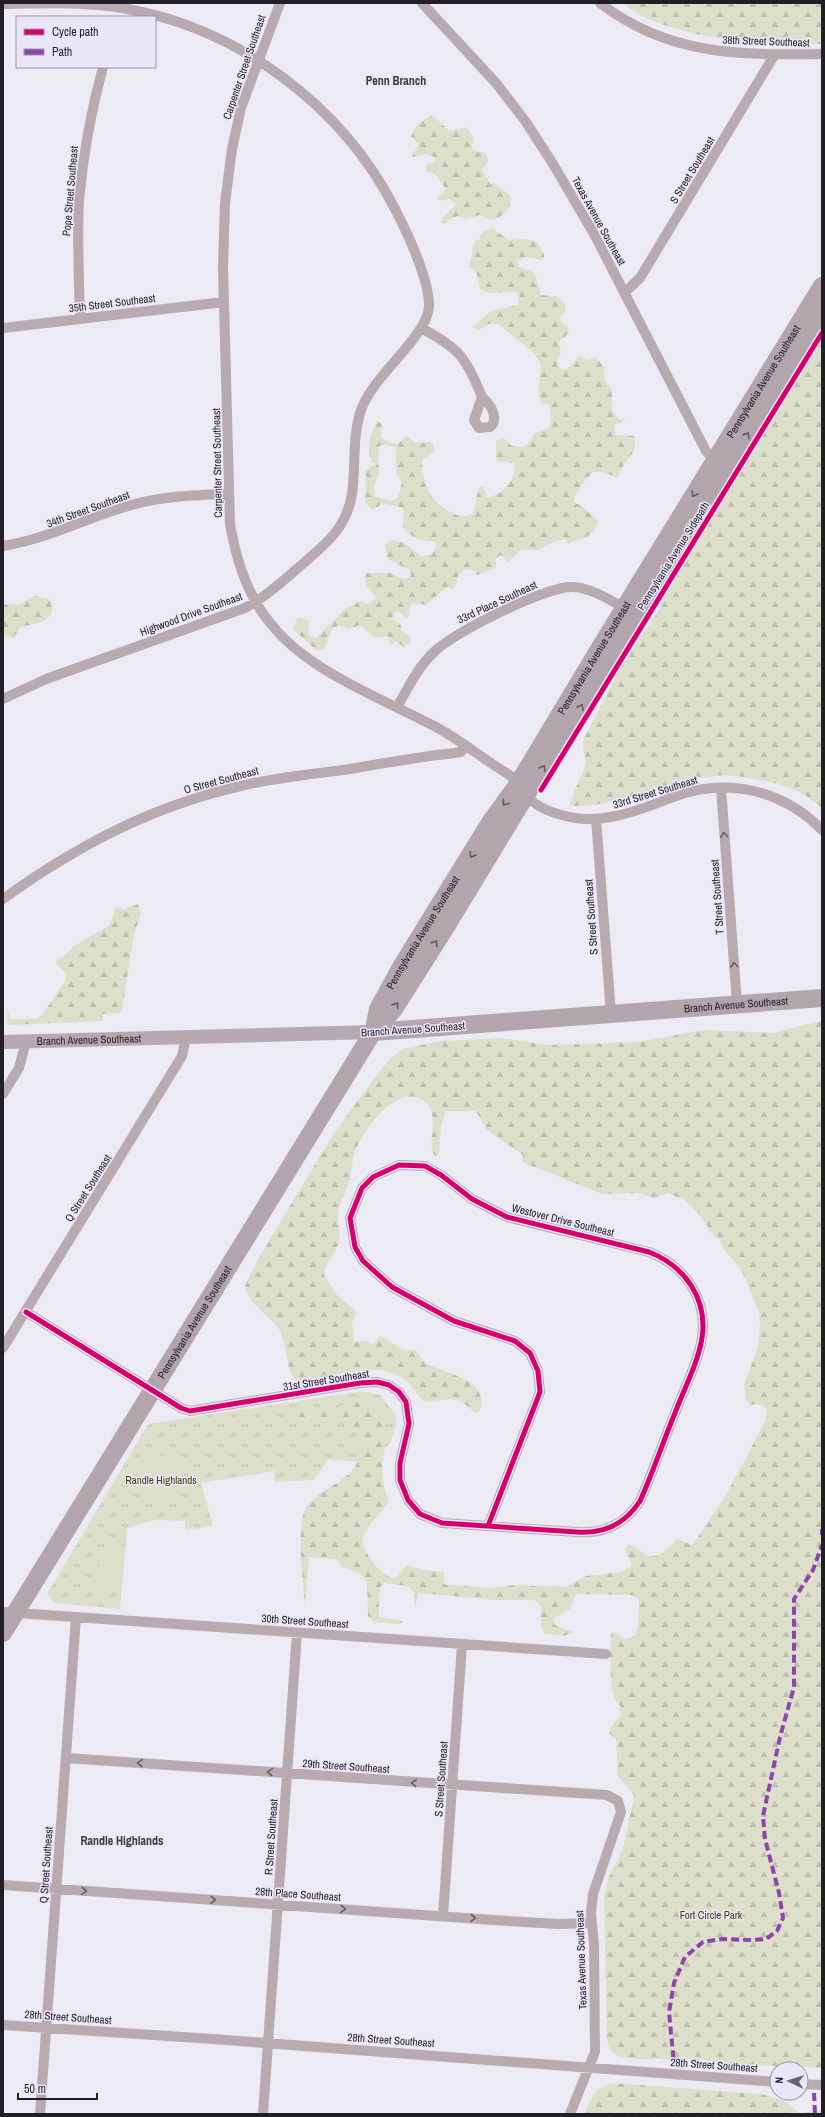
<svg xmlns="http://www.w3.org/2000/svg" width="825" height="2117" font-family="'Archivo Narrow',sans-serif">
<defs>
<pattern id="grass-tufts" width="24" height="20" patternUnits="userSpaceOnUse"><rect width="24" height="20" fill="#dedfcb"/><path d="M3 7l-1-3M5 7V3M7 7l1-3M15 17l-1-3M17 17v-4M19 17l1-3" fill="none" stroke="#bebfae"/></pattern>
<pattern id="forest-firs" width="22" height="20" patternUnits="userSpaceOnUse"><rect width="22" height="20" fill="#dedfcb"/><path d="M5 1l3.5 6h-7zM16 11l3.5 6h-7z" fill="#bebfae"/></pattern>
</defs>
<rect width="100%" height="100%" fill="#eceaf3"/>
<path fill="url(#grass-tufts)" d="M364 1391 380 1395 396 1415V1426L390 1443 378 1454 362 1462 329 1459 314 1480 274 1482 275 1471 201 1483 213 1526 185 1530V1521L155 1520 127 1528 120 1609 54 1603 47 1594 148 1424Z"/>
<path fill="url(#forest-firs)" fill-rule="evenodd" d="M622 3H822V44C763 45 706 42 651 20 640 16 631 9 622 3Z
M431 116 437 119 449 131 466 127 474 138 472 145 473 150 484 153 489 160 482 170 490 184 494 183 510 195C513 207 503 219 490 220L480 215 466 219 457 216 443 224 441 223V220L456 204 449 199 441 201 437 198 446 189 435 173 427 171 426 168 427 165 435 161 436 158 427 154 414 157 412 156 419 144 411 137C415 126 420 121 431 116Z
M492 228 509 240 524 239 537 242 544 254V259L541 260 526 257 517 261 519 267 535 273 541 295 556 296 565 304V312L559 318 563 324 568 327 569 331 567 335 559 341 561 354 557 360 558 366 563 370 567 369 579 356 589 360 595 357 600 361 604 368 605 381 612 390V411L619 419 626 420 614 425V433L617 435 634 436C638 449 632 453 625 463 622 467 620 473 618 478L603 472H593L582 484 573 500 574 503 581 505 598 521C591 542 582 536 568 544L565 539 553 542 540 550H521L508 563 503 556 500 555 496 559V568L478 575 471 569C454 570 460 581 453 589L447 587 426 605 412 603 409 610 410 614 406 618 400 612 394 613 392 619 401 625V630L410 637V643L404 647 395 641 390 646 388 636 375 638 360 625 349 629 339 625 332 629 324 649 317 651 293 629 297 618H302L309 621 308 635 316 638 346 608 360 601 369 604 376 597C369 589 363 584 366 573H390L404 579 411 576 409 570 388 559 385 545 391 540 405 543 422 557 432 554 437 547 434 541C421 542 411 538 403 527L404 511 401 507 381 503 378 507 372 509 365 503 366 471 371 466 376 465C363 454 370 435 377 421L382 424 381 438 393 444 399 443 403 438 408 436 415 443 429 442 433 443 434 452 423 459 422 463C422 471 425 483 428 490 433 502 459 524 473 513 477 510 475 494 480 487H483L488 498 502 492 504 488 512 480 515 465 513 463 499 461 496 459V441L504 438 512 446 524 447 530 442 534 433 547 429 551 425 550 405 541 403 538 392 541 364 534 353 498 324H488L479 330 472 328 491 311 518 305 519 295 516 292 489 293 480 289 477 274 469 266 475 241 480 239 481 233ZM385 445 396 447V474L402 482 398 498 391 501 375 496 374 487 379 474 378 461 379 446Z
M822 332V808C804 792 784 784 760 780 745 777 729 774 714 776 666 781 621 807 573 806L570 804C573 790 582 779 585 765 587 756 581 751 584 738L620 669 660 608 670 577Z
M35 596 49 599C61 621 36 623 21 627L13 638 3 636V605C9 603 14 605 20 604 25 602 29 598 35 596Z
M138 904 141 914 134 934 122 1010 119 1013 102 1014 103 1021 8 1025 7 1007 10 1019H36L42 1015 66 980 65 973 56 964 57 959 63 957 74 946 110 925 116 908 121 907V910Z
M822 1021V2068L748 2065 695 2059H634L617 2056 610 2050 607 2040 604 1897 608 1879 623 1849 634 1797 632 1792 618 1776 616 1739 609 1733 610 1728 621 1716 620 1705C607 1698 611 1649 611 1634L612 1631 625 1639 635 1636 638 1627 639 1600 633 1595 576 1594 570 1609 553 1619 555 1625 573 1632 564 1636 544 1633 541 1626V1606L534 1600H495L420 1593 418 1594 415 1608 414 1593 408 1586 384 1583C377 1589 379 1608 379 1617L400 1620 403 1622 399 1624 374 1622 368 1616 367 1582C361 1572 352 1570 341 1567L338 1560 309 1557 305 1610C304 1586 296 1530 305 1510 319 1482 367 1483 359 1441 355 1416 317 1421 297 1420L293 1417 298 1413 361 1402C399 1415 383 1443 382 1471 382 1482 386 1492 389 1502L369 1526 362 1540C366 1557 376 1569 391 1578L397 1577 407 1565 424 1570 444 1572V1584L447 1585 491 1588 515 1585 566 1587 586 1576 621 1572 631 1567 632 1564 625 1550 628 1545C637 1545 639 1551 646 1555 657 1561 672 1546 677 1538L691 1545 693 1544 725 1497 766 1420 767 1409 760 1404 750 1405 746 1399 744 1385 758 1347 760 1324 759 1313 745 1278 739 1267 724 1250 720 1240 711 1233 701 1216 686 1201 668 1193 655 1198 639 1193 602 1194 522 1162 523 1155 487 1130 476 1111H446L441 1126 439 1154 436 1156C424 1147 442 1116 425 1102 399 1080 364 1129 356 1149 352 1159 352 1169 350 1179 347 1189 342 1198 339 1208 336 1219 341 1230 339 1242 336 1254 325 1261 324 1275L337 1295 357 1312 352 1324 354 1342 366 1341 373 1344 381 1336 403 1350H416C420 1355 422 1361 428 1364 443 1373 481 1378 481 1400 482 1405 481 1408 478 1412H474C457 1394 446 1400 424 1402L407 1381 396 1374 383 1370H362L297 1382C285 1372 288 1343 279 1329 269 1315 248 1304 245 1286L257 1261 332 1136 383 1067 393 1056 405 1048 441 1041 501 1038 548 1045 639 1042 703 1030 773 1033Z
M613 2083 761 2094 784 2100 799 2113 822 2110V2114H585C591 2098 595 2087 613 2083Z"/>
<path fill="#dedfcb" d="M152 1450 185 1471 175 1486 143 1466Z
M140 1471 172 1491 163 1506 131 1486Z
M101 1552 124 1555 119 1594 96 1590Z"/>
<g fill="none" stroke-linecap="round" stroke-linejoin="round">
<path stroke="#b7abaf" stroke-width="10" d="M280 3 241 108 232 149 225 203 223 267 230 524C237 564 249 601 277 631 315 674 387 701 438 728 456 738 473 751 491 763 498 768 506 772 512 777 518 782 521 789 526 795 537 809 558 815 575 818 613 823 645 807 679 795 730 778 784 791 822 830
M422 3 496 83 526 122 553 164 594 234 706 451 717 463
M600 3C669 56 740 55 822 54
M3 4C42 3 82 2 122 8 237 27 342 105 395 209 407 232 430 281 429 307 426 339 371 376 360 413 352 440 356 467 352 494 350 506 345 519 338 529 329 542 316 552 305 562 285 579 267 596 245 608L46 679 3 699
M624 293 640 278 775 54
M80 319C79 279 77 240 79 200 83 155 91 111 103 67
M3 328 224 302
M421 328C459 348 466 357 482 397L474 420 479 428 490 427 493 424C497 413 490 404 482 397
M3 546C47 539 84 519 125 507 159 496 194 495 229 494
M397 707C408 688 418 667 434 652 452 633 547 586 572 587 589 587 613 601 627 610
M721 788 737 1004
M596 819 611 1014
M3 899C78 845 154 805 245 785 279 777 315 774 350 769 384 763 419 757 454 753L461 752 465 746
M3 1094 19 1068 26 1041
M26 1312 181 1408 190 1411 360 1383 377 1382 389 1385 399 1392 406 1402 409 1424 400 1463V1480L408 1500 420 1514 442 1523 577 1532C604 1534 625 1524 640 1501 653 1472 663 1442 675 1413 684 1389 698 1363 702 1338 708 1299 685 1266 649 1252L507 1217 472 1199 441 1175 425 1166 399 1165 373 1177 362 1188 350 1218 355 1247 363 1261 392 1287 454 1321 515 1341 530 1353 538 1371 540 1392 488 1526
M3 1348 182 1056 186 1037
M3 1612 606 1654
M66 1758 607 1795 618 1801 621 1812 593 1894 591 1913 594 1945 595 2052 570 2114
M3 1885 493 1920 558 1924 592 1923
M443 1916 462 1645
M3 2025 213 2039 777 2082
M801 2084 822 2085
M40 2114 76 1617
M263 2114 297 1633"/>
<path stroke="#b6aab0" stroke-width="14" id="s1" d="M3 1042 373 1032"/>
<g stroke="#b2a5ac" stroke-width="18">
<path id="s2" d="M374 1029 378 1009 401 967 491 821 518 784 601 646 822 286"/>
<path id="s3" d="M373 1032 822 998"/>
<path id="s4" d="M3 1633 373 1032 394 1009 446 927 617 645 822 313"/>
</g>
<path stroke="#8e44ad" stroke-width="4" stroke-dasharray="8 4" stroke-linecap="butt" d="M822 1529V1535
M680 2066 674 2064 669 2012 674 1983 685 1957 703 1942 722 1939 749 1940 766 1939 777 1931 783 1918 779 1893 765 1839 763 1816 780 1737 794 1687V1599L813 1570 822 1545
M814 2093 815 2114"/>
<defs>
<path id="cycleway" d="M541 790 822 333
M26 1312 181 1408 190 1411 360 1383 377 1382 389 1385 399 1392 406 1402 409 1424 400 1463V1480L408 1500 420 1514 442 1523 577 1532C604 1534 625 1524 640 1501 653 1472 663 1442 675 1413 684 1389 698 1363 702 1338 708 1299 685 1266 649 1252L507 1217 472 1199 441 1175 425 1166 399 1165 373 1177 362 1188 350 1218 355 1247 363 1261 392 1287 454 1321 515 1341 530 1353 538 1371 540 1392 488 1526"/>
</defs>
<use href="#cycleway" stroke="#eae6f7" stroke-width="8"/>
<use href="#cycleway" stroke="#d6006c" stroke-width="5"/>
</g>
<defs><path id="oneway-chevron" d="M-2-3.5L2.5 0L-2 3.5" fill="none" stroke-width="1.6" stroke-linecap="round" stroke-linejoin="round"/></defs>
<g stroke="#625b62">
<use href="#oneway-chevron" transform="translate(747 435) rotate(-58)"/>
<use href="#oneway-chevron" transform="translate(694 494) rotate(121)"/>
<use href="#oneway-chevron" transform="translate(581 707) rotate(-60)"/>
<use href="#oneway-chevron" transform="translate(543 768) rotate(-59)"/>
<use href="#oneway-chevron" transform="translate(505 803) rotate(126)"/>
<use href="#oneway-chevron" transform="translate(472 855) rotate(121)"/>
<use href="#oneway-chevron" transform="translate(435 943) rotate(-57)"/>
<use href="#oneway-chevron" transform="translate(396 1005) rotate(-56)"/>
</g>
<g stroke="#645e63">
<use href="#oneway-chevron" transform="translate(724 835) rotate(-94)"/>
<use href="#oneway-chevron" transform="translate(734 965) rotate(-95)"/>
<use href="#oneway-chevron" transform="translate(140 1763) rotate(-176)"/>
<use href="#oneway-chevron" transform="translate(270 1772) rotate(-176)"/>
<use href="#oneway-chevron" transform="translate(414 1783) rotate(-176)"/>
<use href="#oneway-chevron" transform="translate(84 1891) rotate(4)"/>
<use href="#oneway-chevron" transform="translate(213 1900) rotate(4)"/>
<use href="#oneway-chevron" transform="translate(343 1909) rotate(4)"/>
<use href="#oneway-chevron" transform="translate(473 1918) rotate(4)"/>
</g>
<g text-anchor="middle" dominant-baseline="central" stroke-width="3" stroke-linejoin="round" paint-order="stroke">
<g font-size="11" fill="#211f25" stroke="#eae6f7">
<text transform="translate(766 41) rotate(2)">38th Street Southeast</text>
<text transform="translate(244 67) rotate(-71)">Carpenter Street Southeast</text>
<text transform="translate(692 170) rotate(-59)">S Street Southeast</text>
<text transform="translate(70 191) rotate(-85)">Pope Street Southeast</text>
<text transform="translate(599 221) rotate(61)">Texas Avenue Southeast</text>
<text transform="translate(112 303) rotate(-7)">35th Street Southeast</text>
<text stroke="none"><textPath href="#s2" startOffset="757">Pennsylvania Avenue Southeast</textPath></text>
<text transform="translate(217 463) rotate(-91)">Carpenter Street Southeast</text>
<text transform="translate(88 509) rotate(-20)">34th Street Southeast</text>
<text transform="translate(673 556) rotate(-58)">Pennsylvania Avenue Sidepath</text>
<text transform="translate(497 602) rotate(-25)">33rd Place Southeast</text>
<text transform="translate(191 614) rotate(-20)">Highwood Drive Southeast</text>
<text stroke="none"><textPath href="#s2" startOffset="433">Pennsylvania Avenue Southeast</textPath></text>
<text transform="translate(221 780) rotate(-15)">O Street Southeast</text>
<text transform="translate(655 792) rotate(-17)">33rd Street Southeast</text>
<text transform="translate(717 897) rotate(-94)">T Street Southeast</text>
<text transform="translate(591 917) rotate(-94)">S Street Southeast</text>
<text stroke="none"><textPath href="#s2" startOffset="109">Pennsylvania Avenue Southeast</textPath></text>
<text stroke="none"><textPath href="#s3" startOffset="364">Branch Avenue Southeast</textPath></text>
<text transform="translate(413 1029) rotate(-4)">Branch Avenue Southeast</text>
<text stroke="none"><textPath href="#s1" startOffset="86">Branch Avenue Southeast</textPath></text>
<text transform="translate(88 1188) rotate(-58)">Q Street Southeast</text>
<text transform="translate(563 1220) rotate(14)">Westover Drive Southeast</text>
<text stroke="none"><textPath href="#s4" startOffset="365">Pennsylvania Avenue Southeast</textPath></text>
<text transform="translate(326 1380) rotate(-9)">31st Street Southeast</text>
<text transform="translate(305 1621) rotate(4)">30th Street Southeast</text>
<text transform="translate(346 1766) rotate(4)">29th Street Southeast</text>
<text transform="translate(441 1779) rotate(-86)">S Street Southeast</text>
<text transform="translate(271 1837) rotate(-86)">R Street Southeast</text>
<text transform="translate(46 1865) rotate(-86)">Q Street Southeast</text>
<text transform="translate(298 1894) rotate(4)">28th Place Southeast</text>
<text transform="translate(581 1960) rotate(-92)">Texas Avenue Southeast</text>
<text transform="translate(68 2017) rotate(4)">28th Street Southeast</text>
<text transform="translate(391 2040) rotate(4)">28th Street Southeast</text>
<text transform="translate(714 2065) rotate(4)">28th Street Southeast</text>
</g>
<g font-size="11" fill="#3f4203" stroke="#eae6f7">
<text x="161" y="1480">Randle Highlands</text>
<text x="711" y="1915">Fort Circle Park</text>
</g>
<g font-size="12" font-weight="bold" fill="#3b3845" stroke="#eae6f7">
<text x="396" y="81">Penn Branch</text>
<text x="122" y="1841">Randle Highlands</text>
</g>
</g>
<rect width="825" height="2117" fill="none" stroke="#211f25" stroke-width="8"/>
<rect x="16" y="16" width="140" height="52" fill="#eae6f7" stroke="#9a96a3"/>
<rect x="24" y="29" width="20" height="6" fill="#d6006c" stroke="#9a96a3"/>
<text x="52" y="36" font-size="12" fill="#211f25">Cycle path</text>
<rect x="24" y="49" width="20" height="6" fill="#8e44ad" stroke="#9a96a3"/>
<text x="52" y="56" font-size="12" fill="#211f25">Path</text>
<g transform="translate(789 2081) rotate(274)"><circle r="19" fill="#eae6f7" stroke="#9a96a3"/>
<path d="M0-3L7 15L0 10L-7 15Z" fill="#68666d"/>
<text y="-6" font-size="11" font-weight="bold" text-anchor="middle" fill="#211f25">N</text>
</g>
<path d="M18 2093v6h79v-6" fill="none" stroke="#211f25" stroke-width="2"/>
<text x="24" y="2093" font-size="12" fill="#211f25" stroke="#eae6f7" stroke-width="3" paint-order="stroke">50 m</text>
</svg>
